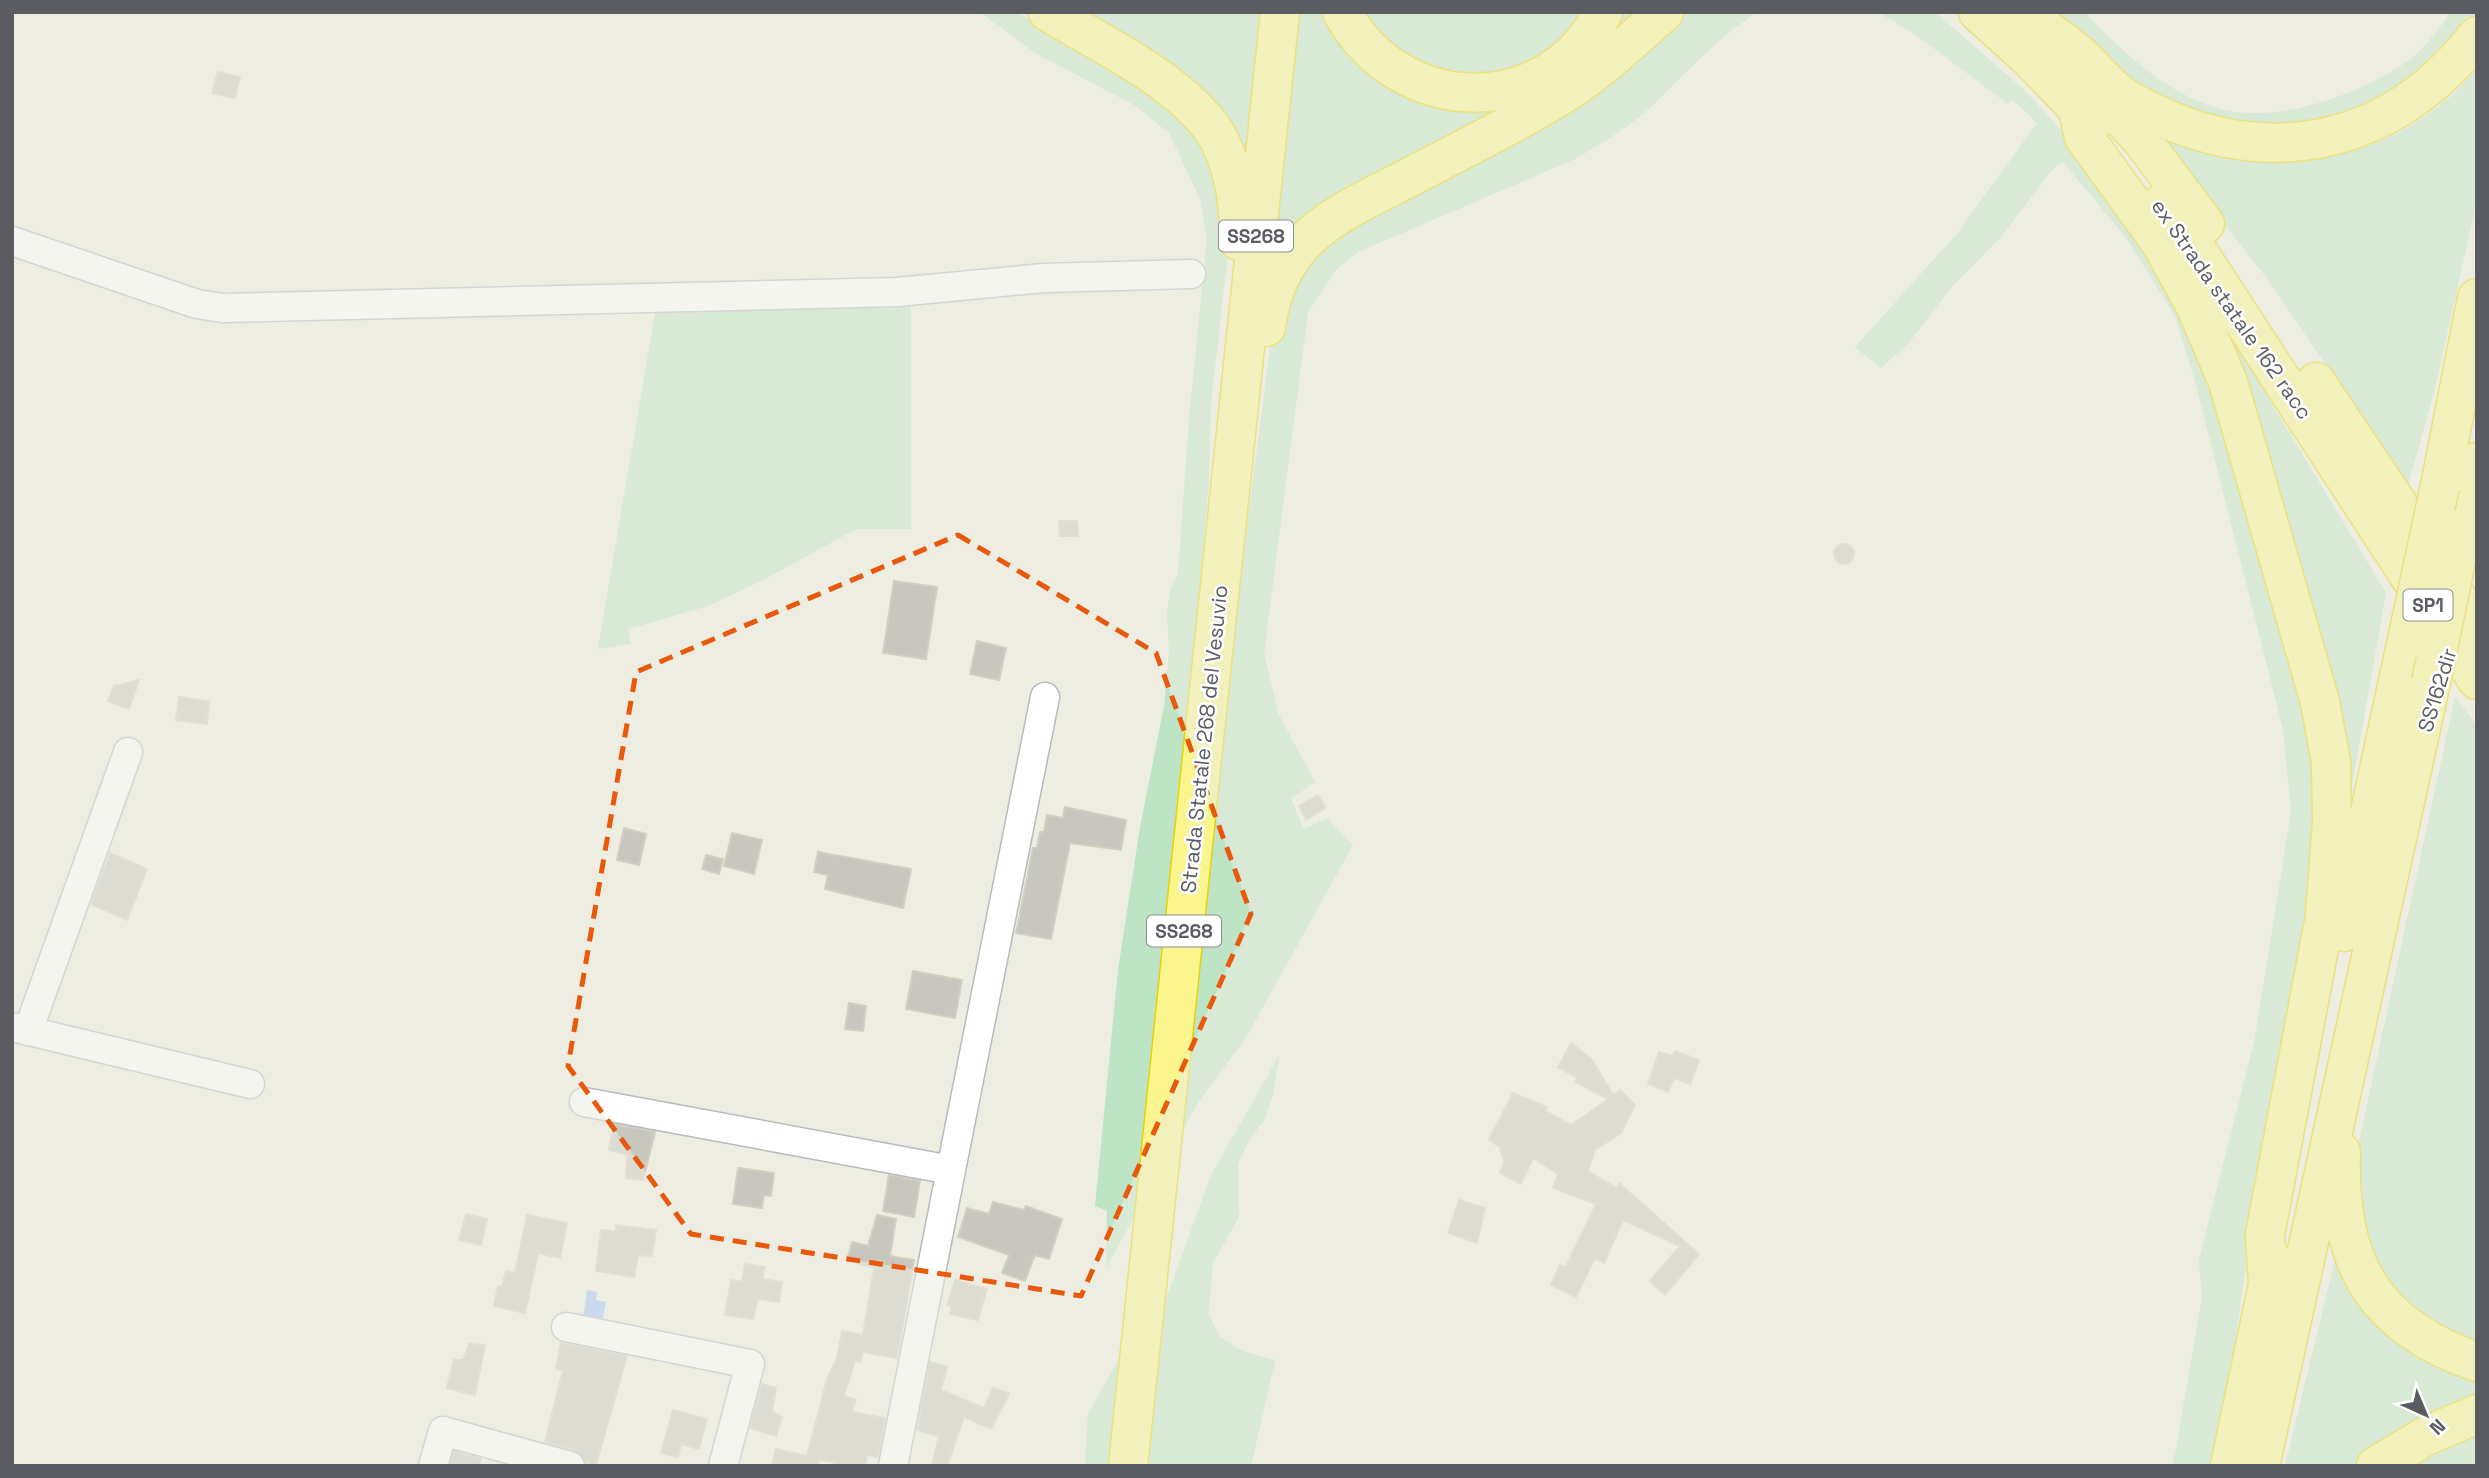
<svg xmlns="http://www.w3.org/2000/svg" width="2489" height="1478" font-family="'Space Grotesk',sans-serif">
<rect width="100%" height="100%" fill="#edede2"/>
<path fill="#bee4c6" d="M980 12H1017L1152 93 1180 116 1214 165 1230 236 1211 402 1209 480 1197 623 1136 1214 1106 1268 1107 1211 1095 1206 1118 970 1140 827 1164 706 1169 653 1167 614 1170 590 1178 574 1189 420 1207 240 1200 199 1169 133 1134 105 1035 53Z
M1060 12H1264L1246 180Z
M1298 12H1321L1332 32 1360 65 1460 104 1614 12H1649L1271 256Z
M1352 12H1591L1577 32 1510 75H1431Z
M1687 12H1758C1715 38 1682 79 1644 113 1624 130 1600 144 1577 158L1358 252 1337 269 1308 312 1264 653 1278 713 1315 782 1291 799 1304 829 1327 818 1353 845 1247 1036 1199 1101 1181 1132 1234 626 1275 309 1320 249 1631 61Z
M1878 12H1935L2022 88 2097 168 2186 310 2309 713 2318 857 2253 1219 2233 1357 2210 1466H2173L2202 1298 2199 1260 2255 1038 2291 812 2283 729 2195 381 2175 316 2125 236 2063 162 2052 170 2000 238 1949 290 1908 344 1881 368 1855 347 1956 235 2037 123 2012 99 2008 104 1916 35Z
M2046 12H2084C2124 52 2162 91 2217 108 2274 126 2363 94 2409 60 2426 47 2439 29 2451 12H2477V31L2454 61 2317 134 2173 112Z
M2477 69V200L2435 389 2408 485 2266 277 2144 122C2169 133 2196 149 2223 155 2316 177 2416 143 2477 69Z
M911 302V529H856L765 579 708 606 628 629 631 644 598 649 655 313Z
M2215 309 2386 593 2345 826Z
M2455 697 2477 726V1353L2381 1287 2351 1179Z
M1279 1056 1273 1094 1265 1119 1249 1140 1238 1164 1239 1217 1213 1263 1208 1314 1220 1337 1242 1351 1275 1360 1251 1466H1143L1159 1319 1211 1175Z
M2340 1239 2477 1377V1410L2370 1466H2285Z
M1120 1357 1112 1466H1085L1088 1414Z
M2477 1435V1466H2412Z"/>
<path fill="#a2c2fc" d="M587 1290 597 1292 596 1300 606 1302 602 1322 583 1319Z"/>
<path fill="#c8c7bf" stroke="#d1cfc0" stroke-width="2" d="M218 72 240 77 235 98 212 93Z
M1059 521H1077L1078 536H1060Z
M1834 554a10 10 0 1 1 20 0a10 10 0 1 1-20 0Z
M894 581 937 587 926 659 883 653Z
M977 641 1006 648 999 680 970 674Z
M139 680 129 709 108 701 114 686Z
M179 697 209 701 207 724 176 720Z
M1318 795 1325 808 1306 820 1299 806Z
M1065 807 1126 820 1121 850 1070 843 1051 939 1016 933 1033 848H1037L1040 832H1044L1047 815 1063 818Z
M624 828 646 834 639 865 617 860Z
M732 833 762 840 754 874 724 866Z
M818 852 911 869 903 908 825 889 828 875 814 872Z
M110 853 147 869 127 920 91 904Z
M706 855 723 859 719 874 702 869Z
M913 971 962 980 955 1018 906 1009Z
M849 1003 866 1006 863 1031 845 1029Z
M1571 1043 1592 1060 1613 1095 1620 1090 1635 1105 1621 1133 1595 1150 1588 1171 1617 1188 1619 1183 1699 1254 1665 1295 1650 1281 1680 1246 1623 1220 1604 1263 1595 1258 1576 1297 1551 1285 1560 1265 1566 1267 1596 1204 1553 1188 1558 1174 1533 1158 1521 1184 1500 1173 1504 1162 1500 1147 1489 1140 1513 1093 1547 1107 1546 1111 1571 1125 1608 1099 1575 1082 1578 1078 1558 1067Z
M1675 1051 1699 1060 1690 1084 1674 1078 1668 1092 1648 1084 1659 1052 1672 1056Z
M614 1124 655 1132 643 1180 626 1178 627 1155 609 1150Z
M738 1168 774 1173 771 1196 764 1195 762 1208 733 1204Z
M889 1175 920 1181 914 1217 883 1211Z
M1459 1200 1485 1208 1477 1243 1448 1233Z
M993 1202 1024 1210 1026 1206 1062 1219 1049 1259 1035 1255 1025 1281 1002 1273 1009 1255 958 1237 967 1208 989 1214Z
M466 1214 487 1219 481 1245 459 1240Z
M527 1215 567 1223 560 1258 538 1253 525 1313 494 1306 498 1286 502 1287 506 1271 515 1273Z
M877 1215 896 1219 890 1256 914 1260 897 1358 862 1352 861 1362 855 1361 844 1396 856 1400 852 1412 885 1418 878 1457 867 1455 865 1466H833L834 1462 819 1460 818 1466H772L776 1449 807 1456 827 1379 837 1358 842 1331 863 1335 874 1268 847 1260 852 1242 868 1246Z
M616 1225 656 1230 652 1256 638 1255 634 1277 596 1271 601 1230 616 1231Z
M745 1264 765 1267 762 1279 782 1282 779 1302 758 1299 753 1319 725 1315 731 1280 742 1282Z
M955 1280 987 1289 978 1320 950 1314 952 1306 947 1305Z
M561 1343 627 1356 596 1465 586 1462 575 1450 545 1442 563 1370 556 1369Z
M469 1344 485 1345 475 1395 447 1388 454 1360H463Z
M930 1362 947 1367 941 1390 984 1408 993 1387 1009 1394 991 1429 964 1417 947 1466H932L939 1436 917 1430Z
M762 1384 776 1388 772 1412 782 1417 776 1436 750 1428Z
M673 1410 707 1419 699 1449 681 1444 678 1457 661 1453Z
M454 1451 481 1459 479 1466H450Z"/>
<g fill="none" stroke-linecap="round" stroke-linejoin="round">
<defs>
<path id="minor" d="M12 241 197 304 222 308 897 292 1044 278 1191 274
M12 1027 250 1084
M28 1031 128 752
M584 1102 951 1170 893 1466
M951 1170 1045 697
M566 1327 750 1364 723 1466
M433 1466 443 1431 570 1466"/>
<path id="highway" d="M1048 12C1100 43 1174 78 1211 127 1233 157 1240 204 1239 241
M1342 12C1399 117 1548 122 1603 12
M1978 12 2030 59 2092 123
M2021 12C2040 26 2063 40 2081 56 2097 72 2112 91 2132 102 2258 173 2388 151 2477 36
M2081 74 2141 139 2205 224
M2077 106 2084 137 2161 243 2196 307 2228 382 2320 702 2331 762 2332 822 2325 916 2265 1235 2268 1284
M2161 204 2199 253 2477 680
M1266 327C1278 234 1341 213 1414 175 1463 149 1513 125 1560 96 1598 73 1631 41 1664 12
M2316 382 2403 512 2477 630
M2440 486 2477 298
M2463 527 2477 462
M2344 932 2407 640
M2341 1152C2337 1261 2372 1326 2477 1362
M1128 1466 1280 12
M2230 1466 2273 1261
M2260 1466 2431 682
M2376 1466 2426 1436 2477 1414"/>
</defs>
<use href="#minor" stroke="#b9bac0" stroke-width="31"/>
<use href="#highway" stroke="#e8d206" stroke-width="41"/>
<use href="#minor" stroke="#fff" stroke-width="28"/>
<use href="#highway" stroke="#faf58c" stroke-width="38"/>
<defs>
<path id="highway-bridge" d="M2407 640 2440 486
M2431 682 2463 527"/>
</defs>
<use href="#highway-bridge" stroke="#e8d206" stroke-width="41" stroke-linecap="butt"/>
<use href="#highway-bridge" stroke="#faf58c" stroke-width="38"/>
</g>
<path d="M0 0H2489V1478H0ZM958 535 1156 653 1251 914 1081 1296 691 1234 568 1066 636 672Z" fill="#edede2" fill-opacity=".55" fill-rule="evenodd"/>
<path fill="none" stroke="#e8590c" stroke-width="5" stroke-dasharray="14 9" stroke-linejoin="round" d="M958 535 1156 653 1251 914 1081 1296 691 1234 568 1066 636 672Z"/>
<g text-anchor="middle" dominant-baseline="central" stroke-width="5" stroke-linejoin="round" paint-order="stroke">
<g fill="#fff" stroke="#8c8d91" stroke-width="2">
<rect x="1219" y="220.5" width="74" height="31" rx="5"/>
<rect x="2403.5" y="589.5" width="49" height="31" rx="5"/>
<rect x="1147" y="915.5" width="74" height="31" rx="5"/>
</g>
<g font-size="19" font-weight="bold" fill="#5a5c62">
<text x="1256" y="236">SS268</text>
<text x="2428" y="605">SP1</text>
<text x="1184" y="931">SS268</text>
</g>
<g font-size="21" fill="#5a5c62" stroke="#fff">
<text transform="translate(2232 309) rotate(55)">ex Strada statale 162 racc</text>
<text transform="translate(2437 690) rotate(-73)">SS162dir</text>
<text transform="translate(1204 739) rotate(-84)">Strada Statale 268 del Vesuvio</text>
</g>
</g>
<rect width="2489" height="1478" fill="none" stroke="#5a5c62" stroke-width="28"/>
<g transform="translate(2426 1415) rotate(136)" stroke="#ffffff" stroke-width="5" paint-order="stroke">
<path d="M0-5L12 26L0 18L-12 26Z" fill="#5a5c62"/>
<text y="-10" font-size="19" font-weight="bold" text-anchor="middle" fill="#5a5c62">N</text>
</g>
</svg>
